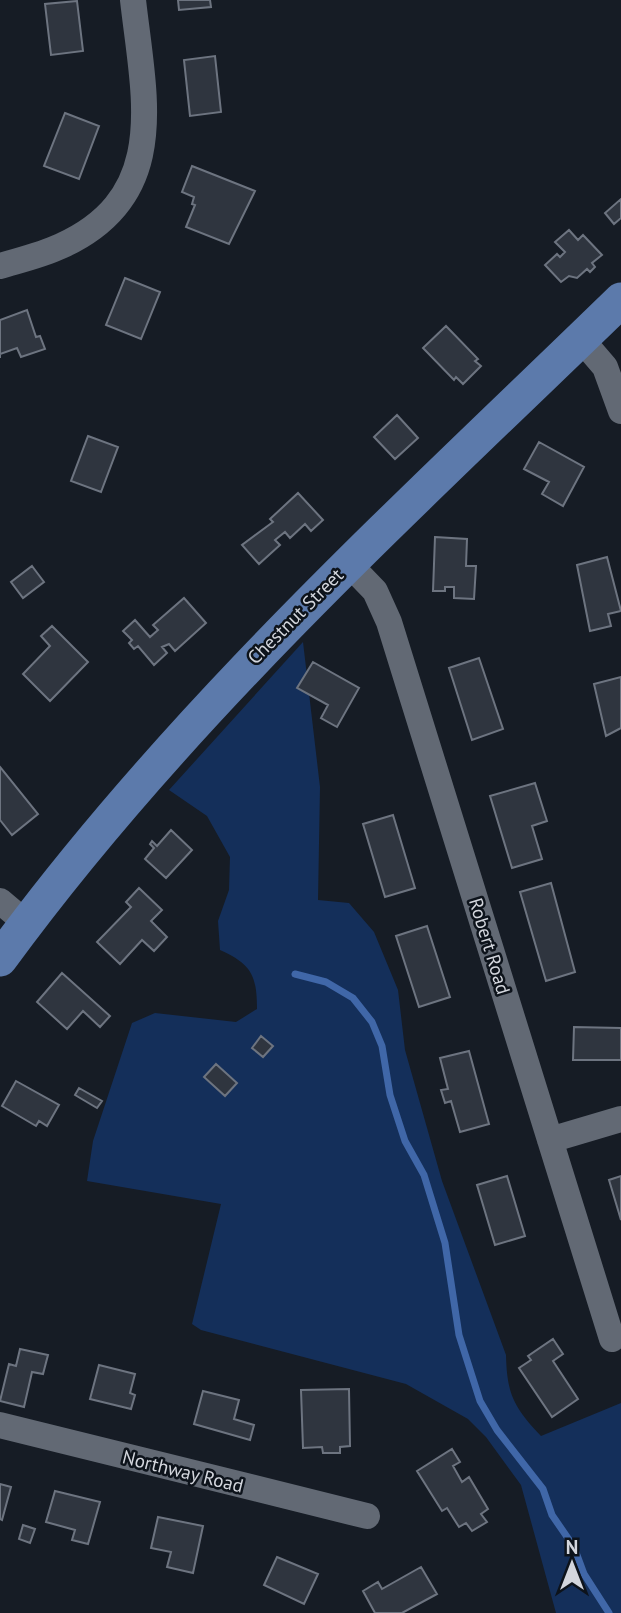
<svg xmlns="http://www.w3.org/2000/svg" width="621" height="1613" font-family="'PT Sans',sans-serif">
<rect width="100%" height="100%" fill="#161c25"/>
<path fill="#142f5a" d="M303 642 320 787 318 900 349 903 374 932 398 990 405 1050 442 1181 506 1355C507 1395 514 1407 541 1436L621 1403V1613H556L521 1485 486 1437 468 1419 406 1384 201 1330 192 1324 221 1204 87 1181 93 1141 132 1023 155 1013 236 1022 257 1009C257 975 251 964 220 950L218 921 229 890 230 857 207 816 169 790Z"/>
<g fill="none" stroke-linecap="round" stroke-linejoin="round">
<path stroke="#4067a8" stroke-width="7" d="M295 974 326 982 353 998 372 1022 382 1046 390 1095 405 1141 424 1175 445 1243 459 1335 480 1401 497 1430 543 1489 552 1515 574 1547 584 1574 609 1613"/>
</g>
<path fill="#2f353f" stroke="#6d7480" stroke-width="2" d="M178 0H210L211 7 179 10Z
M77 1 83 51 51 55 45 4Z
M215 56 221 112 190 116 184 60Z
M65 113 99 126 79 179 44 166Z
M192 166 255 191 229 244 186 227 195 205 192 204 194 197 182 192Z
M621 199V218L614 224 605 213Z
M569 230 578 240 583 235 602 255 592 263 595 267 590 272 587 269 577 278 569 276 561 282 545 265 557 254 560 257 565 252 555 242Z
M125 278 160 292 141 339 106 325Z
M27 310 36 337 40 336 45 349 21 357 17 348 0 354V358V320Z
M446 326 478 359 475 361 481 366 463 384 456 377 454 380 423 348Z
M397 415 418 438 395 459 374 437Z
M88 436 118 447 101 492 71 481Z
M539 442 584 467 563 506 542 494 549 482 524 469Z
M298 493 323 520 311 531 305 524 290 538 285 532 275 540 280 545 259 564 242 545 273 522 270 519Z
M435 537 467 539 466 566H476L474 599 454 598V587H445V591H433Z
M607 557 621 611 608 614 611 626 590 631 577 565Z
M32 566 44 582 23 598 11 582Z
M184 598 206 623 175 651 169 644 162 647 167 653 154 665 138 646 134 649 129 643 132 640 123 631 135 620 150 637 158 630 153 625Z
M52 626 88 662 50 701 23 674 50 646 41 636Z
M479 658 503 729 472 740 449 668Z
M313 662 359 688 337 727 321 718 328 705 297 688Z
M621 677V728L606 736 594 684Z
M0 767 38 814 12 835 0 820Z
M535 783 547 821 532 826 542 859 512 868 490 796Z
M393 815 415 888 385 897 363 824Z
M171 830 192 850 166 878 145 859 154 848 150 844 152 841 157 846Z
M551 883 575 972 546 981 520 892Z
M139 888 162 910 151 921 167 937 154 951 142 940 120 964 97 942 131 907 126 902Z
M427 926 450 997 419 1007 396 936Z
M62 973 110 1016 100 1027 83 1011 67 1029 37 1002Z
M574 1027 621 1028V1060H573Z
M261 1036 273 1046 263 1057 252 1048Z
M469 1051 489 1124 460 1132 451 1101 445 1103 441 1090 448 1089 440 1058Z
M216 1064 237 1083 225 1096 204 1077Z
M16 1081 59 1105 47 1126 39 1121 36 1126 2 1106Z
M79 1088 102 1101 97 1108 75 1095Z
M507 1176 525 1236 495 1245 477 1185Z
M621 1176V1220L609 1180Z
M553 1339 563 1354 553 1361 578 1399 552 1417 519 1368 531 1360 528 1356Z
M20 1349 48 1355 43 1374 32 1372 24 1407 0 1401 9 1364 16 1366Z
M99 1365 135 1374 130 1393 135 1395 131 1409 90 1399Z
M349 1389 350 1446 340 1447V1453H323L322 1447 303 1448 301 1390Z
M203 1391 239 1400 234 1419 254 1425 250 1440 194 1424Z
M452 1449 460 1462 453 1466 462 1482 469 1477 488 1509 481 1514 487 1522 472 1531 466 1523 459 1527 447 1508 442 1511 417 1471Z
M0 1484 11 1487 2 1520 0 1519Z
M55 1491 100 1502 88 1544 72 1540 75 1530 46 1522Z
M158 1517 203 1526 193 1573 167 1567 171 1552 151 1548Z
M23 1525 35 1529 30 1543 19 1539Z
M277 1557 318 1574 304 1604 264 1585Z
M421 1567 437 1594 402 1613H375L363 1591 378 1582 382 1589Z"/>
<g fill="none" stroke-linecap="round" stroke-linejoin="round">
<path stroke="#626974" stroke-width="26" d="M0 266C20 260 42 255 61 246 171 196 144 98 133 0
M581 339 605 367 621 411
M348 563 375 591 389 622 612 1339
M0 901 26 923
M550 1140 621 1119
M0 1425 367 1516"/>
<path stroke="#5c7aab" stroke-width="35" d="M0 959C179 714 404 511 621 300"/>
</g>
<g text-anchor="middle" dominant-baseline="central" stroke-width="5" stroke-linejoin="round" paint-order="stroke">
<g font-size="19" fill="#d3d6dd" stroke="#0d131b">
<text transform="translate(295 616) rotate(-45)">Chestnut Street</text>
<text transform="translate(490 946) rotate(73)">Robert Road</text>
<text transform="translate(183 1471) rotate(14)">Northway Road</text>
</g>
</g>
<g transform="translate(572 1564)" stroke="#0d131b" stroke-width="5" paint-order="stroke">
<path d="M0-5L12 26L0 18L-12 26Z" fill="#d3d6dd"/>
<text y="-10" font-size="19" font-weight="bold" text-anchor="middle" fill="#d3d6dd">N</text>
</g>
</svg>
